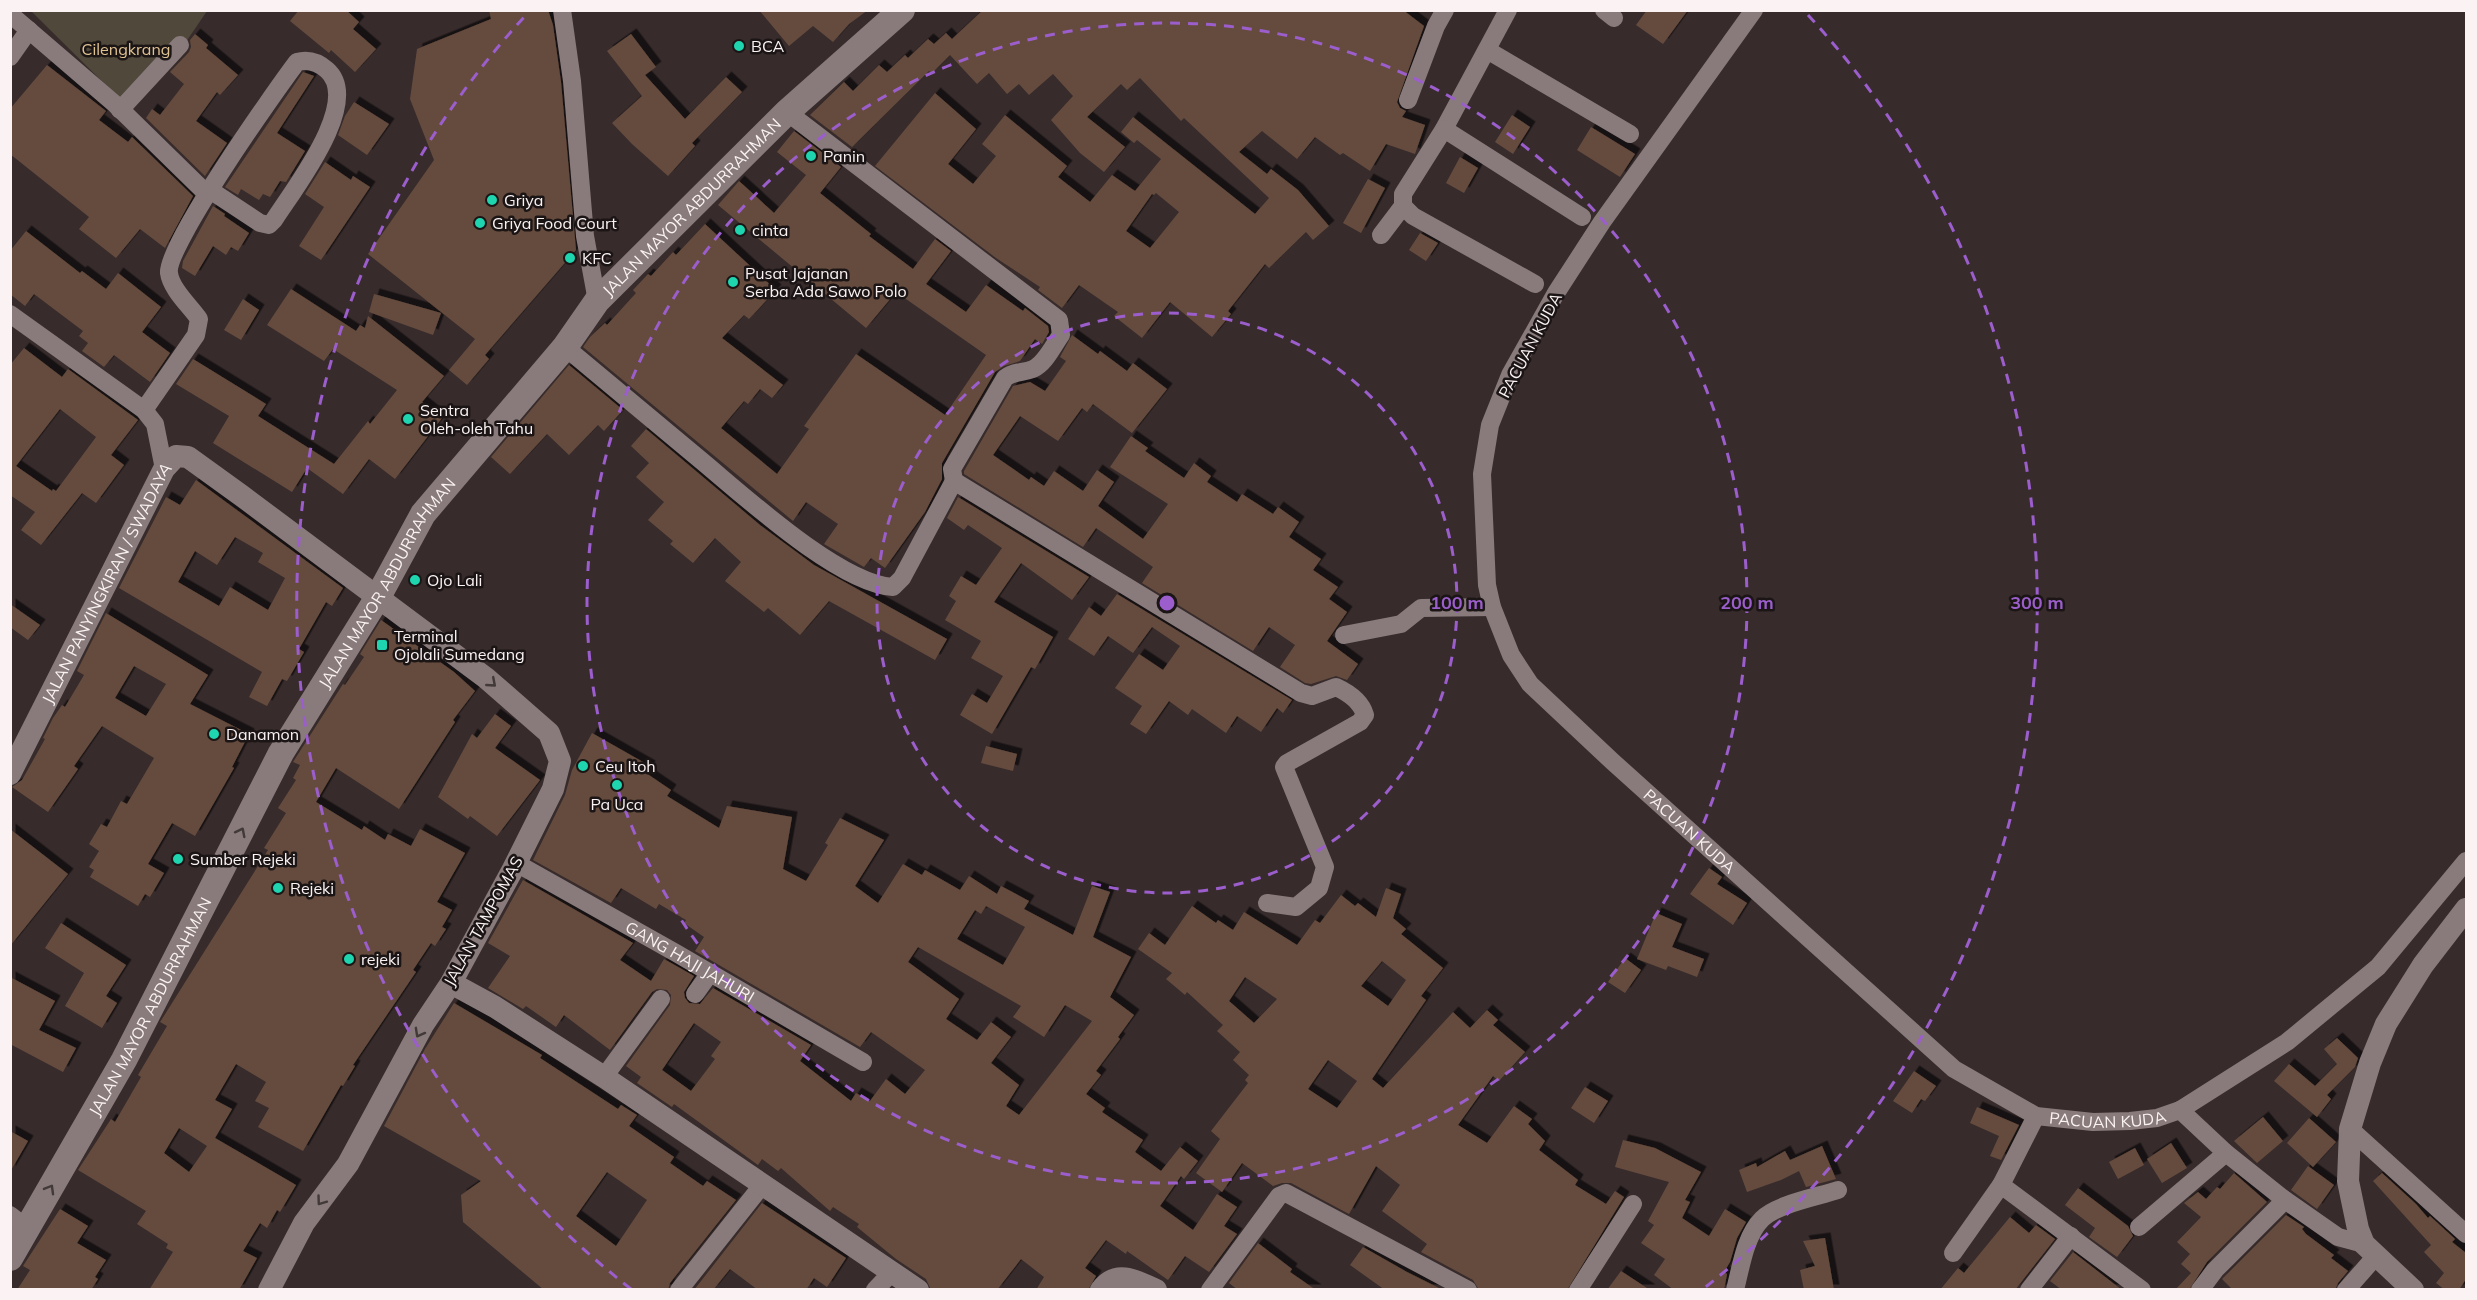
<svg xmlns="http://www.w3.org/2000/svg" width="2477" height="1300" font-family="Mulish,sans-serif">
<defs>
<filter id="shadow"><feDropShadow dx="5.5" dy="-5.5" stdDeviation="0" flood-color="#0009"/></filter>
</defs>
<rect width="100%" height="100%" fill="#372b2c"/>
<path fill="#50483a" d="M31 11H207L186 42 127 106Z"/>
<path fill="#654b3e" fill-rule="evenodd" filter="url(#shadow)" d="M299 10H346L359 22 353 29 376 49 355 72 331 50 329 53 290 21Z
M489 10H548L553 25 561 82 576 250 485 355 489 359 467 385 449 370 475 339 368 254 434 160 410 99 417 49 491 19Z
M759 10H868L849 24 833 42 813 26 789 46Z
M983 10H1403L1424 26 1397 102 1400 108 1406 111 1402 117 1425 125 1415 154 1386 144 1370 171 1343 153 1340 155 1315 137 1297 159 1262 131 1239 152 1267 174 1271 169 1298 190 1329 226 1313 240 1306 232 1269 268 1265 264 1228 311 1231 314 1212 337 1170 302 1142 338 1114 316 1118 312 1079 285 1062 308 1038 290 1040 287 996 258 875 166 935 93 976 129 948 164 973 184 996 156 982 144 1005 115 1067 166 1058 177 1090 202 1112 175 1135 191 1161 159 1137 140 1134 143 1121 132 1133 117 1255 214 1269 198 1184 118 1181 121 1140 78 1127 90 1121 84 1087 117 1125 147 1104 172 1080 153 1051 120 1073 96 1053 74 1029 95 1019 84 1007 94 989 73 977 84 950 55 932 73 929 71 852 147 810 115 844 82 853 91 879 65 887 72 905 55 908 58 928 39 934 44 946 33 952 39ZM1156 193 1179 212 1150 248 1126 231 1152 194 1154 195Z
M1647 10H1688L1663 44 1636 25Z
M195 34 208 45 206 48 238 75 220 95 217 92 196 121 227 143 205 176 146 118 152 109 160 115 184 84 170 72 189 52 191 47 190 40Z
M631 34 656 67 645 75 685 119 726 77 742 92 692 143 695 146 668 176 632 144 612 123 642 96 607 51Z
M47 65 106 111 99 120 128 142 132 137 193 196 165 248 140 229 116 258 79 229 89 217 10 154V109Z
M303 72 314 76 277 133 305 151 286 182 280 181 270 197 263 194 259 200 241 189 238 195 225 187Z
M354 102 389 124 367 155 338 135 345 116Z
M1512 115 1530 127 1513 154 1495 142Z
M1591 127 1635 154 1620 177 1577 150Z
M794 131 841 167 820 193 871 234 869 236 913 269 935 239 951 251 926 284 966 312 986 285 1023 311 1025 308 1048 326 1049 332 1042 344 1035 339 1020 361 1004 366 995 372 942 463V479L925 512 885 568 871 558 864 567 824 544 838 524 806 502 793 521 583 347 590 337 605 323 607 325 636 293 633 290 648 274 651 276 673 252 676 255 705 224 776 290 749 319 744 315 722 338 783 385 772 398 760 389 748 404 744 401 721 428 777 474 809 429 804 426 856 354 945 415 986 355 896 292 866 328 718 205 739 181 774 213 806 175 777 152Z
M1460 157 1478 168 1464 193 1446 183Z
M325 162 351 180 353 176 370 187 321 260 299 246 324 207 305 194Z
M1368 179 1385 188 1361 233 1343 223Z
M213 206 225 214 224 216 249 233 238 251 231 247 226 255 213 246 195 276 182 268 183 261Z
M26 231 80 273 82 271 106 289 118 273 161 307 142 332 170 353 150 382 114 355 104 367 82 351 88 343 79 336 83 331 34 294 25 306 10 294V251Z
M1420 233 1438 243 1426 261 1409 250Z
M291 289 356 331 360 325 365 328 368 316 444 376 422 402 442 418 395 479 369 459 343 494 307 468 292 492 213 443 229 416 176 384 193 359 266 404 258 416 334 464 368 421 370 424 397 390 333 349 324 361 267 325Z
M374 294 441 313 433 335 369 312Z
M243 299 259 310 241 340 224 330Z
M1072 335 1098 354 1100 351 1127 371 1133 363 1167 389 1132 433 1093 404 1087 412 1082 408 1058 441 1020 416 993 455 1029 480 1031 477 1044 486 1054 471 1083 491 1097 470 1114 482 1098 506 1143 539 1168 504 1110 467 1131 436 1148 448 1145 451 1184 478 1194 463 1211 476 1207 482 1237 502 1242 494 1273 514 1278 507 1299 522 1289 537 1321 559 1313 570 1338 587 1329 599 1347 612 1327 641 1358 664 1347 680 1336 676 1311 684 1305 683 1280 667 1295 645 1269 627 1253 651 1142 583 1153 567 1096 528 1083 547 964 474V471L1013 386 1030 382 1045 391 1066 361 1060 357Z
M24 348 62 377 68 369 138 420 111 455 124 465 96 503 82 493 41 545 21 530 35 512 10 495V365ZM60 409 96 437 56 491 53 489 52 491 16 466Z
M569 365 623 410 604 431 598 425 569 455 547 434 510 474 491 457Z
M646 429 760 525 814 565 947 639 935 660 829 601 800 635 768 608 764 612 725 581 741 562 715 538 693 563 670 544 673 541 648 520 664 502 636 477 649 463 631 446Z
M196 480 343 588 332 606 326 602 299 649 304 652 287 681 282 679 267 706 249 697 262 672 119 588 166 497 180 505ZM235 537 263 553 258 562 285 578 268 610 230 587 219 606 178 582 195 551 217 565Z
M958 497 1089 577 1072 600 1021 563 994 602 1053 637 1035 669 1031 667 992 734 960 715 972 694 987 703 1003 676 971 658 981 641 945 620 956 601 949 596 961 576 976 585 1002 548 968 525 964 530 947 518Z
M1117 594 1292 700 1283 713 1277 708 1261 732 1237 716 1226 733 1192 709 1188 715 1169 701 1146 734 1130 724 1142 706 1115 688 1139 654 1163 670 1180 646 1152 627 1133 653 1108 636 1094 656 1068 639 1089 607 1101 616Z
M10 604 40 625 28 640 10 627Z
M106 613 208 675 190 704 249 734 232 767 234 768 195 836 172 823 148 864 164 873 150 897 145 894 138 906 90 877 94 870 89 867 99 851 89 844 101 824 107 827 121 801 127 804 154 758 102 726 74 766 78 769 48 812 12 787 22 780 45 739 43 738 53 718 62 705 65 707 84 675 77 671ZM134 666 166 684 146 716 115 698Z
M381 620 454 672 475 691 453 720 455 722 399 809 336 768 316 802 362 830 364 826 385 840 388 834 411 846 420 829 465 853 437 902 452 910 442 927 446 929 435 946 431 943 413 970 416 972 353 1065 355 1066 343 1086 341 1085 303 1151 258 1127 269 1108 255 1101 266 1082 236 1064 215 1100 232 1109 215 1138 296 1185 280 1212 277 1210 267 1228 260 1223 243 1251 257 1258 239 1290H149L173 1252 166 1248 168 1244 137 1224 146 1211 78 1170 111 1119 115 1122 141 1077 138 1075 167 1026 160 1022 162 1019 268 850 264 848 286 813 278 808 296 780 293 778 300 765 293 762 343 684 345 685 364 657 360 654ZM179 1128 207 1146 189 1172 164 1153Z
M495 714 511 726 495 748 540 780 497 836 470 816 468 819 438 797 472 734 477 738Z
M592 733 650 766 646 773 671 790 667 796 719 828 727 806 792 817 783 869 806 881 828 845 825 843 840 818 884 840 855 886 878 903 903 864 922 875 925 870 960 890 969 876 997 894 1001 886 1029 901 1024 909 1073 935 1092 886 1110 892 1093 937 1131 957 1110 997 1134 1015 1118 1037 1120 1039 1096 1071 1101 1075 1086 1094 1105 1108 1102 1112 1143 1140 1135 1152 1161 1171 1180 1147 1198 1161 1184 1179 1181 1176 1160 1206 1193 1230 1217 1194 1237 1207 1224 1226 1237 1234 1209 1272 1185 1256 1168 1280 1127 1251 1126 1254 1106 1240 1085 1268 1096 1276 1088 1290H1036L1044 1277 1021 1259 997 1290H931L926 1279 896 1259 857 1227 859 1224 833 1207 830 1211 781 1168 778 1171 762 1159 758 1165 674 1104 672 1107 637 1083 641 1077 626 1066 670 1005 671 995 667 990 657 989 652 992 610 1050 564 1015 556 1027 526 1006 523 1009 488 988 510 956 488 943 523 880 633 943 620 960 651 981 664 959 694 976 684 992 685 998 689 1003 700 1004 713 988 811 1045 800 1061 851 1101 856 1093 870 1101 886 1079 905 1094 925 1070 871 1032 860 1047 695 951 704 937 684 923 686 920 659 904 656 909 621 888 611 903 533 860 565 795 572 770ZM986 906 1025 927 1003 965 957 939 975 910 981 914ZM918 947 1021 1006 1013 1017 1044 1037 1065 1005 1092 1021 1019 1115 1006 1106 1019 1085 991 1063 1011 1037 991 1022 977 1040 946 1019 959 999 908 962ZM694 1023 721 1042 711 1056 715 1059 691 1091 662 1070Z
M986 746 1017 754 1013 771 981 763Z
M10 829 68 874 10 946Z
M1709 868 1722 877 1717 884 1747 903 1733 925 1690 894Z
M1386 888 1401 894 1393 918 1406 929 1401 934 1443 968 1421 996 1426 1000 1372 1079 1383 1088 1453 1012 1470 1028 1487 1010 1498 1020 1493 1025 1525 1052 1499 1081 1493 1076 1458 1125 1487 1143 1514 1106 1532 1119 1528 1124 1545 1141 1539 1150 1578 1180 1575 1185 1606 1204 1615 1191 1624 1197 1567 1290H1479L1473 1280 1421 1252 1427 1244 1382 1211 1400 1185 1376 1166 1349 1214 1291 1183H1282L1273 1186 1242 1163 1222 1192 1196 1173 1220 1139 1211 1131 1248 1083 1245 1080 1249 1075 1233 1060 1240 1052 1217 1031 1223 1025 1187 992 1185 995 1166 979 1172 973 1138 949 1149 933 1165 945 1192 906 1216 923 1218 920 1233 930 1244 912 1297 945 1315 920 1320 923 1341 895 1355 906 1358 903 1376 917ZM1382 961 1406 980 1388 1006 1361 986ZM1245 977 1277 999 1254 1023 1229 1001ZM1328 1060 1357 1081 1337 1108 1308 1089Z
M1656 913 1682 924 1672 947 1704 959 1697 977 1668 966 1666 970 1637 959Z
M61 923 126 965 106 996 117 1003 102 1028 65 1006 84 973 45 948Z
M1625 958 1641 970 1625 993 1608 982Z
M10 977 55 1001 39 1030 76 1048 63 1072 10 1044Z
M454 1003 542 1055 540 1058 618 1109 621 1105 637 1115 629 1126 674 1157 670 1163 703 1186 707 1181 736 1200 670 1283 668 1290H544L463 1222 461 1195 481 1181 384 1126 425 1049ZM607 1172 647 1200 616 1246 576 1216Z
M2337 1038 2358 1058 2355 1067 2327 1095 2331 1099 2317 1117 2274 1081 2289 1064 2315 1086 2337 1064 2324 1049Z
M1914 1071 1936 1086 1925 1101 1921 1099 1912 1113 1893 1101Z
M1585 1087 1608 1101 1594 1123 1571 1108Z
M1977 1107 2019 1125 2001 1160 1990 1156 1999 1136 1970 1123Z
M2263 1117 2283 1141 2257 1163 2234 1141Z
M2309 1118 2336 1142 2313 1167 2287 1143Z
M10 1131 28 1141 10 1172Z
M1623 1140 1655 1148 1701 1172 1685 1200 1690 1202 1682 1218 1709 1236 1725 1209 1746 1222 1737 1238 1730 1262 1724 1272 1727 1274 1724 1290H1674L1654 1275 1665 1259 1641 1243 1654 1225 1648 1221 1669 1182 1615 1167Z
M2171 1143 2187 1168 2162 1183 2147 1159Z
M1822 1146 1836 1179 1806 1187 1799 1171 1781 1180 1747 1192 1739 1170 1756 1163 1757 1167 1785 1151 1790 1160Z
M2135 1148 2144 1165 2118 1179 2109 1162Z
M2308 1166 2334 1185 2317 1209 2291 1190Z
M2234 1173 2267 1202 2207 1262 2189 1290H2175L2191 1273 2181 1264 2190 1254 2177 1242 2201 1217 2184 1203 2198 1192 2206 1199 2217 1187 2220 1189Z
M2382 1173 2416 1204 2428 1218 2430 1216 2455 1239 2452 1242 2466 1253V1279L2459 1290H2445L2436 1283 2444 1273 2424 1252 2431 1245 2373 1181Z
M2078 1188 2128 1226 2133 1236 2117 1257 2089 1237 2095 1228 2065 1205Z
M762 1203 846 1258 827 1287 814 1278 806 1290H758L730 1269 713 1290H694Z
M60 1209 88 1226 77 1243 106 1260 95 1277 98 1279 91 1290H17L30 1270 23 1266Z
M2286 1215 2304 1227 2302 1229 2306 1234 2334 1255 2331 1258 2348 1271 2338 1283 2335 1290H2233L2222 1279Z
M2010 1217 2029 1233 2036 1225 2055 1239 2015 1290H1940L1958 1268 1964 1273Z
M1825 1238 1834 1290H1804L1800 1270 1815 1266 1803 1241Z
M1258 1243 1292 1269 1290 1272 1316 1290H1238L1229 1283Z
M1363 1247 1407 1272 1443 1290H1385L1350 1265Z
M2073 1252 2122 1290H2062L2050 1281Z
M1621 1271 1650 1290H1607Z"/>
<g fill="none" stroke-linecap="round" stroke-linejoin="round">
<g stroke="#897b7c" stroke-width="18">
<path d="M562 10 572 81 585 236 597 301"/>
<path d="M1508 10 1444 129 1403 194V206L1413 216 1535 284"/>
<path d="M1604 10 1614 18"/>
<path id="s1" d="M1754 10 1602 222 1556 293 1510 375 1490 425 1482 474 1487 585 1492 607 1511 655 1530 684 1613 762 1954 1069 2036 1116 2093 1122 2130 1121 2157 1118 2180 1110 2287 1042 2378 967 2466 861"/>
<path d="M10 14 116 105 207 194"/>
<path d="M1487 50 1630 134"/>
<path d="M10 57 29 30"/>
<path d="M1408 100 1436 26 1445 10"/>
<path d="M120 110 180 45"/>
<path d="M787 112 1059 320 1061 335C1053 346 1045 364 1033 369 1023 373 1014 371 1005 378L952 469 954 481"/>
<path d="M1444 129 1582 217"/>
<path d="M1381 235 1403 206"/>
<path d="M10 314 144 410 155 424 164 469"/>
<path d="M565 347C611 385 657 424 703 462 745 497 840 584 893 587L902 578 954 481 1301 693 1312 696 1336 687C1349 693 1361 701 1365 715L1360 722 1287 763 1284 767 1325 867 1319 888 1296 907 1267 903"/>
<path d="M144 410 196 335 199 319C190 306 171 289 169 273 165 247 275 91 297 62 308 59 318 62 327 70 363 102 293 190 274 220L269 225 260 223 210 190"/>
<path d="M1344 635 1401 624 1421 608 1492 607"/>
<path id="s2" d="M516 863 676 953 863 1062"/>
<path d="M695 994 710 973"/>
<path d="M604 1077 661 999"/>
<path d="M2180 1110 2226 1153 2285 1200 2338 1237 2364 1244"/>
<path d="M2036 1116 2001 1185 2142 1290"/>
<path d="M2350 1129 2466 1234"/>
<path d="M10 1215 28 1229"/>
<path d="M2139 1227 2226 1153"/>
<path d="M1953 1253 2001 1185"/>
<path d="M679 1290 763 1184"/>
<path d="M875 1290 892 1272"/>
<path d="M1210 1290 1279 1196 1286 1193 1468 1290"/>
<path d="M1578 1290 1633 1204"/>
<path d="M1735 1290C1741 1267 1745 1236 1762 1219 1777 1204 1817 1197 1838 1190"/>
<path d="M2029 1290 2071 1236"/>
<path d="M2200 1290 2215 1270 2285 1200"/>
<path d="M2346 1290 2376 1256"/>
</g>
<g stroke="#897b7c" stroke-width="22">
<path id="s3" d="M10 774 164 469 176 456 188 457 242 496 486 678 549 733 560 761 553 789 513 869 451 983 423 1025 348 1164 304 1223 269 1290"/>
<path d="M451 983 495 1007 604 1077 918 1290"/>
<path d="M1101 1290C1116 1269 1137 1281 1156 1290"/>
<path d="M2413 1290 2364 1244 2358 1229 2348 1181 2350 1129 2370 1063 2386 1024 2423 965 2466 909"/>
</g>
<path stroke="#897b7c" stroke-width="26" id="s4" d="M10 1258 124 1060 281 753 378 597 423 514 565 347 597 301 787 112 902 10"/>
</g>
<defs><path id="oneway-chevron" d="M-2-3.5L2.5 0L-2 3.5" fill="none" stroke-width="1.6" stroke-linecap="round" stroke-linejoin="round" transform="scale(1.5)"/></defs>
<g stroke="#423939">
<use href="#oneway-chevron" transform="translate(492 683) rotate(41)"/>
<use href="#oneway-chevron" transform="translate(241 832) rotate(-63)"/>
<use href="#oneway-chevron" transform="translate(419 1033) rotate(119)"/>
<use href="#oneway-chevron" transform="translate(50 1189) rotate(-60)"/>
<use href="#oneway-chevron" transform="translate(321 1201) rotate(126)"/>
</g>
<g fill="none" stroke="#9b5ecc" stroke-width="3" stroke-dasharray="10 8">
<circle cx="1167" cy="603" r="290"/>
<circle cx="1167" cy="603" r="580"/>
<path d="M631 1289A870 870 0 0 1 526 15M1808 15A870 870 0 0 1 1703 1289"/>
</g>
<g fill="#1ed5b0" stroke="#1b1515" stroke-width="2">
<circle cx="739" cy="46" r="6"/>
<circle cx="811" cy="156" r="6"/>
<circle cx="492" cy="200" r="6"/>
<circle cx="480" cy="223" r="6"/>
<circle cx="740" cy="230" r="6"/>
<circle cx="570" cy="258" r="6"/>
<circle cx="733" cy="282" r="6"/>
<circle cx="408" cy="419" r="6"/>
<circle cx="415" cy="580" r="6"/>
<rect x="376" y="639" width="12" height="12" rx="3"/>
<circle cx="214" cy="734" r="6"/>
<circle cx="583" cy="766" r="6"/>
<circle cx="617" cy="785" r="6"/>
<circle cx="178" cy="859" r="6"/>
<circle cx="278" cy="888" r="6"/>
<circle cx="349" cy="959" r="6"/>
</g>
<g text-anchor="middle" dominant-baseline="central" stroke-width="5" stroke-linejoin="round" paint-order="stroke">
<g font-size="16" fill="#fbf3f3" stroke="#1b1515" text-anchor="start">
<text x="751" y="46">BCA</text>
<text x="823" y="156">Panin</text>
<text x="504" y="200">Griya</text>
<text x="492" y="223">Griya Food Court</text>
<text x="752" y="230">cinta</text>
<text x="582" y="258">KFC</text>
<text x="745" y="273">Pusat Jajanan<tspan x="745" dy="18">Serba Ada Sawo Polo</tspan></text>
<text x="420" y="410">Sentra<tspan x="420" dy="18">Oleh-oleh Tahu</tspan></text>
<text x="427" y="580">Ojo Lali</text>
<text x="394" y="636">Terminal<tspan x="394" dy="18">Ojolali Sumedang</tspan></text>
<text x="226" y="734">Danamon</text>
<text x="595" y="766">Ceu Itoh</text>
<text x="617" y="804" text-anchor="middle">Pa Uca</text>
<text x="190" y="859">Sumber Rejeki</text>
<text x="290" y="888">Rejeki</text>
<text x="361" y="959">rejeki</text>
</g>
<g font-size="16" fill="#e0c393" stroke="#1b1515">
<text x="126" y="49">Cilengkrang</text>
</g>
<g font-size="16" fill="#fbf3f3" stroke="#1b1515">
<text stroke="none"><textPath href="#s4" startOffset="1260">JALAN MAYOR ABDURRAHMAN</textPath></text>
<text transform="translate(1530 345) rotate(-62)">PACUAN KUDA</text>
<text stroke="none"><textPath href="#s4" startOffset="774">JALAN MAYOR ABDURRAHMAN</textPath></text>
<text stroke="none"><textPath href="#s3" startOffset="214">JALAN PANYINGKIRAN / SWADAYA</textPath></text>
<text stroke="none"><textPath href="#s1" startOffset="980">PACUAN KUDA</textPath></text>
<text transform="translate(483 921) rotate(-61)">JALAN TAMPOMAS</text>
<text stroke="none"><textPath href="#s2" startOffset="200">GANG HAJI JAHURI</textPath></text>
<text stroke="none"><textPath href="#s4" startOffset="288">JALAN MAYOR ABDURRAHMAN</textPath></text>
<text stroke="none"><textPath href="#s1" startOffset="1502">PACUAN KUDA</textPath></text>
</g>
</g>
<circle cx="1167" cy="603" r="9" fill="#9b5ecc" stroke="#1b1515" stroke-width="3"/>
<g font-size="18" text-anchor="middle" font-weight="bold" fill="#9b5ecc" stroke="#1b1515" stroke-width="5" stroke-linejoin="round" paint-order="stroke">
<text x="1457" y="609">100 m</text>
<text x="1747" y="609">200 m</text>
<text x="2037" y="609">300 m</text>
</g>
<rect width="2477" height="1300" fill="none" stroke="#fbf3f3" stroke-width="24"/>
</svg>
